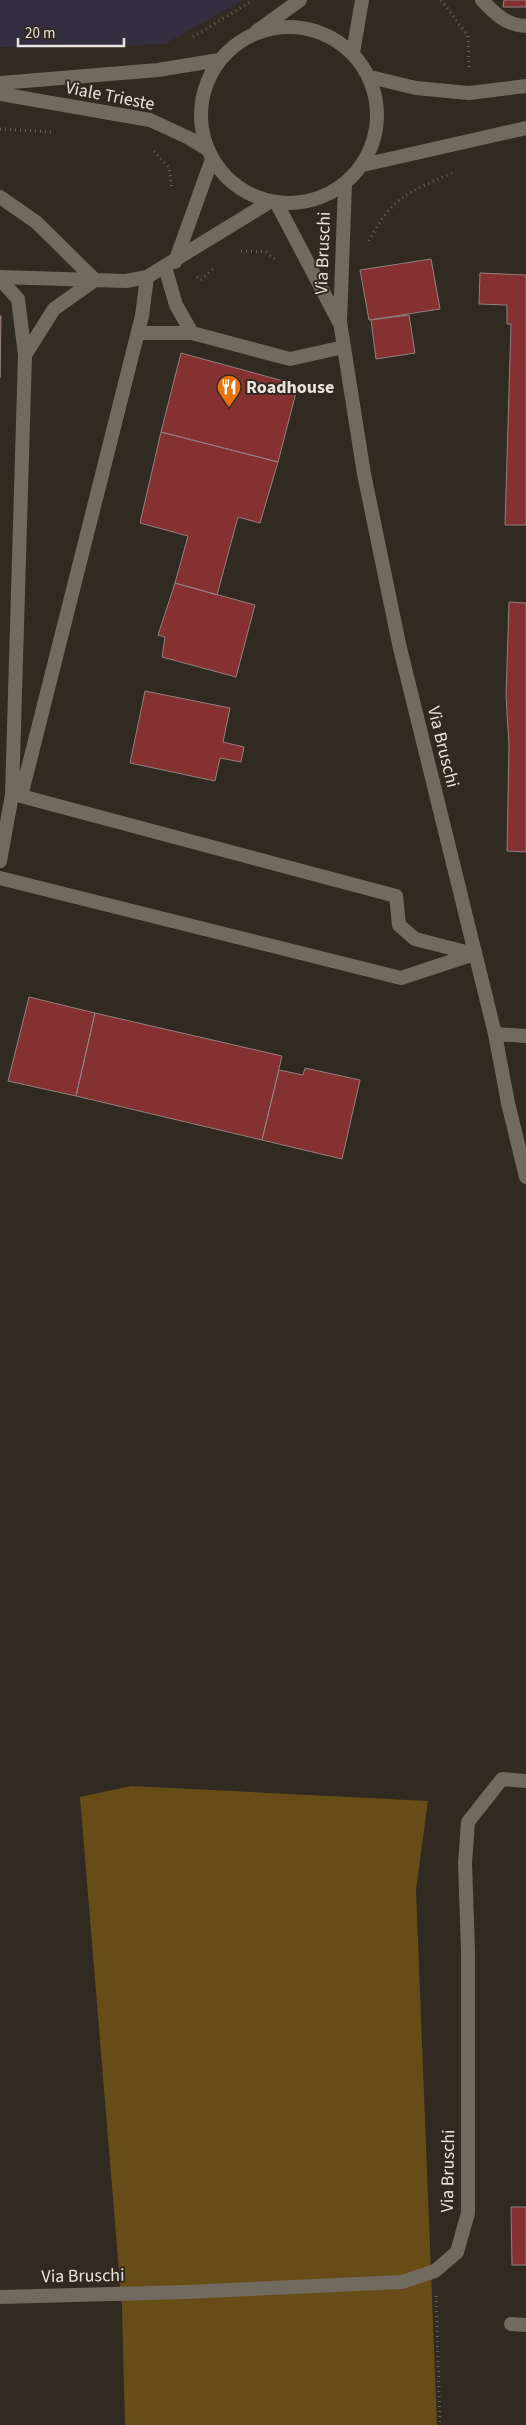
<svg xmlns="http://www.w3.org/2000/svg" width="526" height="2425" font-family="'Source Sans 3',sans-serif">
<rect width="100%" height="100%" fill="#302a20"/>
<path fill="#342f40" d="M0 0H243L165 44 44 48 0 47Z"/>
<path fill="#674c18" d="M131 1786 428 1801 416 1890 437 2425H125L122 2308 80 1797Z"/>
<path fill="#853131" stroke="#918180" d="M504 0H526V7H503Z
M431 259 440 309 369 320 360 270Z
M480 273 526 275V525H505L511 324H507V305L479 304Z
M409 315 415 353 376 359 371 320Z
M0 316H1L0 378Z
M181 353 298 385 278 462 161 432Z
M161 432 278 462 260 523 238 517 217 595 175 583 188 536 140 523Z
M175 583 255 605 236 677 162 657 165 637 158 635Z
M509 602 526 603V852L507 851 509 746 506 695Z
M145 691 230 708 223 742 244 747 241 762 220 758 215 781 130 763Z
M29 997 95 1013 76 1096 8 1081Z
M95 1013 282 1056 262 1140 76 1096Z
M305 1068 360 1080 342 1159 262 1140 279 1070 303 1075Z
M511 2207H526V2265H512Z"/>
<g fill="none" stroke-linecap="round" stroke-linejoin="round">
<path stroke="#69645b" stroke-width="3" stroke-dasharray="1 4" stroke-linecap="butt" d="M441 0 468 36 469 67
M193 37 253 0
M0 129 54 132
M154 151 169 168 172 189
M369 241C393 195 408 193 452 173
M241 251 266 252 276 260
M197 277 201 280 213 269
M436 2296 440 2425"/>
<path stroke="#716a5e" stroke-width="14" d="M482 0C495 14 506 25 526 26"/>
<path stroke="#716a5e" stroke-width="14" d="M257 31 300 0
M353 53 362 0
M345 184 340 322 364 474 399 644 495 1034 508 1103 526 1177
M0 197 36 222 95 280
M276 202 339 322
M175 262 212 159
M165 267 176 305 192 333
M0 277 126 281 147 277 271 201
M0 279 18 299 25 355 12 795 0 861
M138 333H192L290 359 344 347
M25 355 54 309 95 280
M0 878 401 978 474 954 415 939 399 925 396 896 21 796 142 316 147 277
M495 1034 526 1036
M0 2297 186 2292 402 2282 435 2271 457 2252 468 2213V1951L465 1863 468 1822 502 1779 526 1781
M511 2324 526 2325"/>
<path stroke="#716a5e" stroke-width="14" d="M201 115a88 88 0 1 1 176 0a88 88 0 1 1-176 0Z
M370 77 416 88 469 93 526 86
M0 83 158 70 219 60
M0 94 150 120 189 138 207 149
M363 165 526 128"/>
</g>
<defs>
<symbol id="restaurant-pin" viewBox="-11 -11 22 30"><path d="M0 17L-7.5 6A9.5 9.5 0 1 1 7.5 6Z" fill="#e8710a" stroke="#302a20"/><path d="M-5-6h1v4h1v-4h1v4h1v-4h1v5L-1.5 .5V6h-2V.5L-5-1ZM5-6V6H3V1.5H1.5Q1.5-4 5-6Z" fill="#fff"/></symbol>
</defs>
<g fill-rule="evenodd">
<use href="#restaurant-pin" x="215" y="373" width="28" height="38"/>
</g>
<g text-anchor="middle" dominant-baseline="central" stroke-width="4" stroke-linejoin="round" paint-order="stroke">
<g font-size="18" fill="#e8e4dd" stroke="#302a20">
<text transform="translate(110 96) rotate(11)">Viale Trieste</text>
<text transform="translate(323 253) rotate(-88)">Via Bruschi</text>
<text transform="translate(443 747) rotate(76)">Via Bruschi</text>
<text transform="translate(448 2171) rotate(-89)">Via Bruschi</text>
<text transform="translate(83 2276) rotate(-1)">Via Bruschi</text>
</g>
<g font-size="18" font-weight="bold" fill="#e8e4dd" stroke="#302a20" text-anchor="start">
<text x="246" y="387">Roadhouse</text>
</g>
</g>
<path d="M18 38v8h106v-8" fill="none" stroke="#e8e4dd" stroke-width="2.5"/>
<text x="25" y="38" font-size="15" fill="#e8e4dd" stroke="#302a20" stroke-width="4" paint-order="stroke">20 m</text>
</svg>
